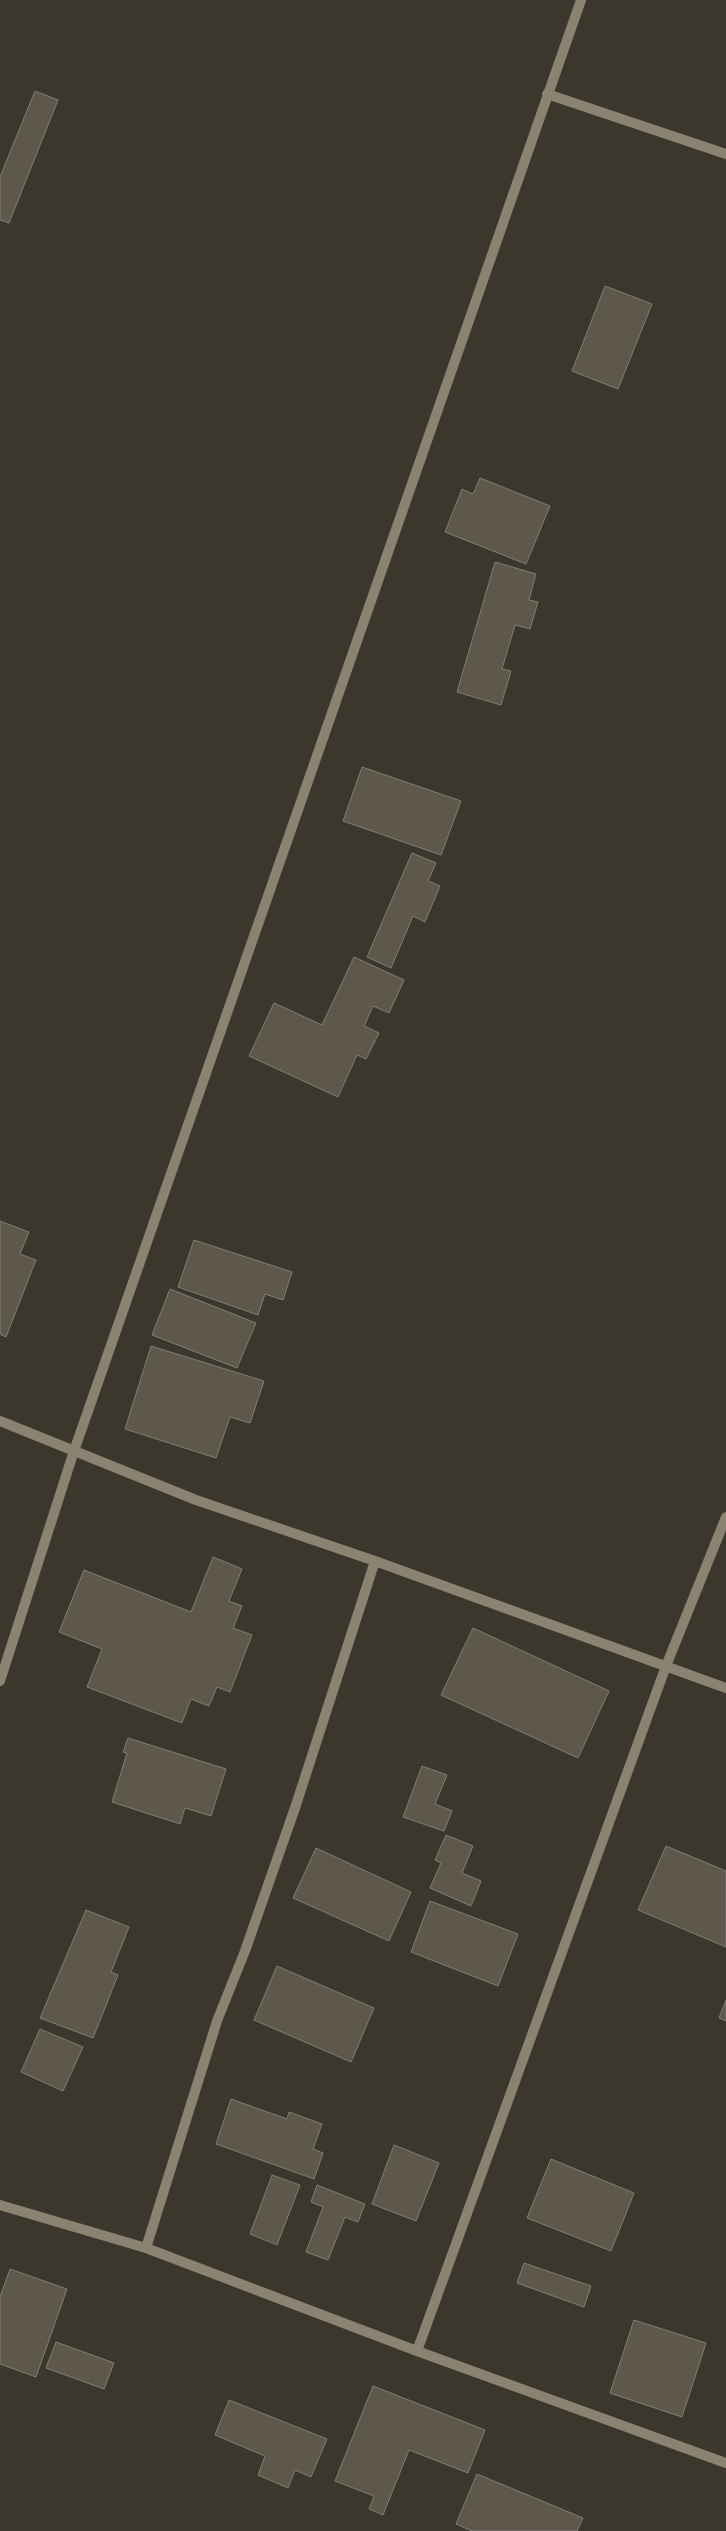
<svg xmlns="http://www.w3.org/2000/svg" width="726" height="2531" font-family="Quicksand,sans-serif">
<rect width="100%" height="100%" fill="#3c372d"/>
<path fill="#5d574c" stroke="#837d72" d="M35 91 58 100 9 223 0 220V177Z
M605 286 652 304 618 389 572 371Z
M480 478 550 506 526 564 445 532 462 489 473 494Z
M495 562 536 574 529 600 538 602 530 629 515 625 502 669 511 671 501 705 457 692Z
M362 767 461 801 441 855 343 821Z
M412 853 436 863 428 881 440 886 425 922 413 916 391 968 367 957Z
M354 957 404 980 389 1013 373 1006 364 1026 379 1033 366 1059 357 1055 338 1097 249 1056 274 1003 322 1025Z
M0 1221 29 1232 20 1254 36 1260 6 1337 0 1334Z
M194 1240 292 1272 283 1300 265 1294 258 1315 178 1287Z
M170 1289 256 1323 237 1368 152 1335Z
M151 1346 264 1381 250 1423 230 1417 216 1458 125 1429Z
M213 1557 242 1569 229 1601 242 1606 233 1628 252 1635 230 1692 217 1687 209 1706 191 1699 182 1723 87 1687 102 1649 59 1632 84 1570 191 1612Z
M473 1628 609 1691 578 1758 441 1695Z
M128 1738 226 1769 211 1816 185 1808 180 1824 112 1802 127 1753 123 1752Z
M422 1766 447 1775 435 1804 452 1811 444 1831 403 1817Z
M446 1835 473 1846 462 1873 481 1881 471 1906 430 1888 441 1863 435 1860Z
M666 1846 726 1871V1947L638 1910Z
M316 1848 411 1892 389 1941 293 1898Z
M430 1901 518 1934 498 1986 411 1952Z
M86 1910 129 1927 111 1972 118 1975 93 2038 40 2018Z
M277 1966 374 2008 351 2062 254 2020Z
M726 2000V2021L719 2018Z
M40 2029 83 2047 63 2091 21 2072Z
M231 2099 287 2119 289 2112 322 2124 313 2149 323 2153 314 2179 216 2144Z
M394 2145 439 2163 416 2221 372 2204Z
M551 2159 634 2193 611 2251 527 2218Z
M272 2175 300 2185 277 2245 250 2234Z
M317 2185 365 2204 358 2222 345 2217 328 2260 306 2252 323 2207 311 2202Z
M524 2263 591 2286 584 2307 517 2283Z
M10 2269 67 2289 36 2377 0 2364V2297Z
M634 2320 706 2343 682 2417 610 2393Z
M56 2342 114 2363 104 2389 46 2368Z
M373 2386 485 2430 468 2473 409 2450 383 2515 369 2509 374 2496 335 2481Z
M229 2400 327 2439 311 2477 295 2470 288 2488 258 2475 265 2456 215 2435Z
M477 2474 583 2518 577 2531H472L456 2524Z"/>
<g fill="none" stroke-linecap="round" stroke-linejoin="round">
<path stroke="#8b8271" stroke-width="10" d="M547 94 726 154
M0 1421 196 1500 375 1561 726 1688
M0 1681 74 1451 581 0
M0 2205 146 2248 417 2351 726 2463
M146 2248 217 2021 245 1951 296 1805 375 1561
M417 2351 666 1666 726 1517"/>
</g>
</svg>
